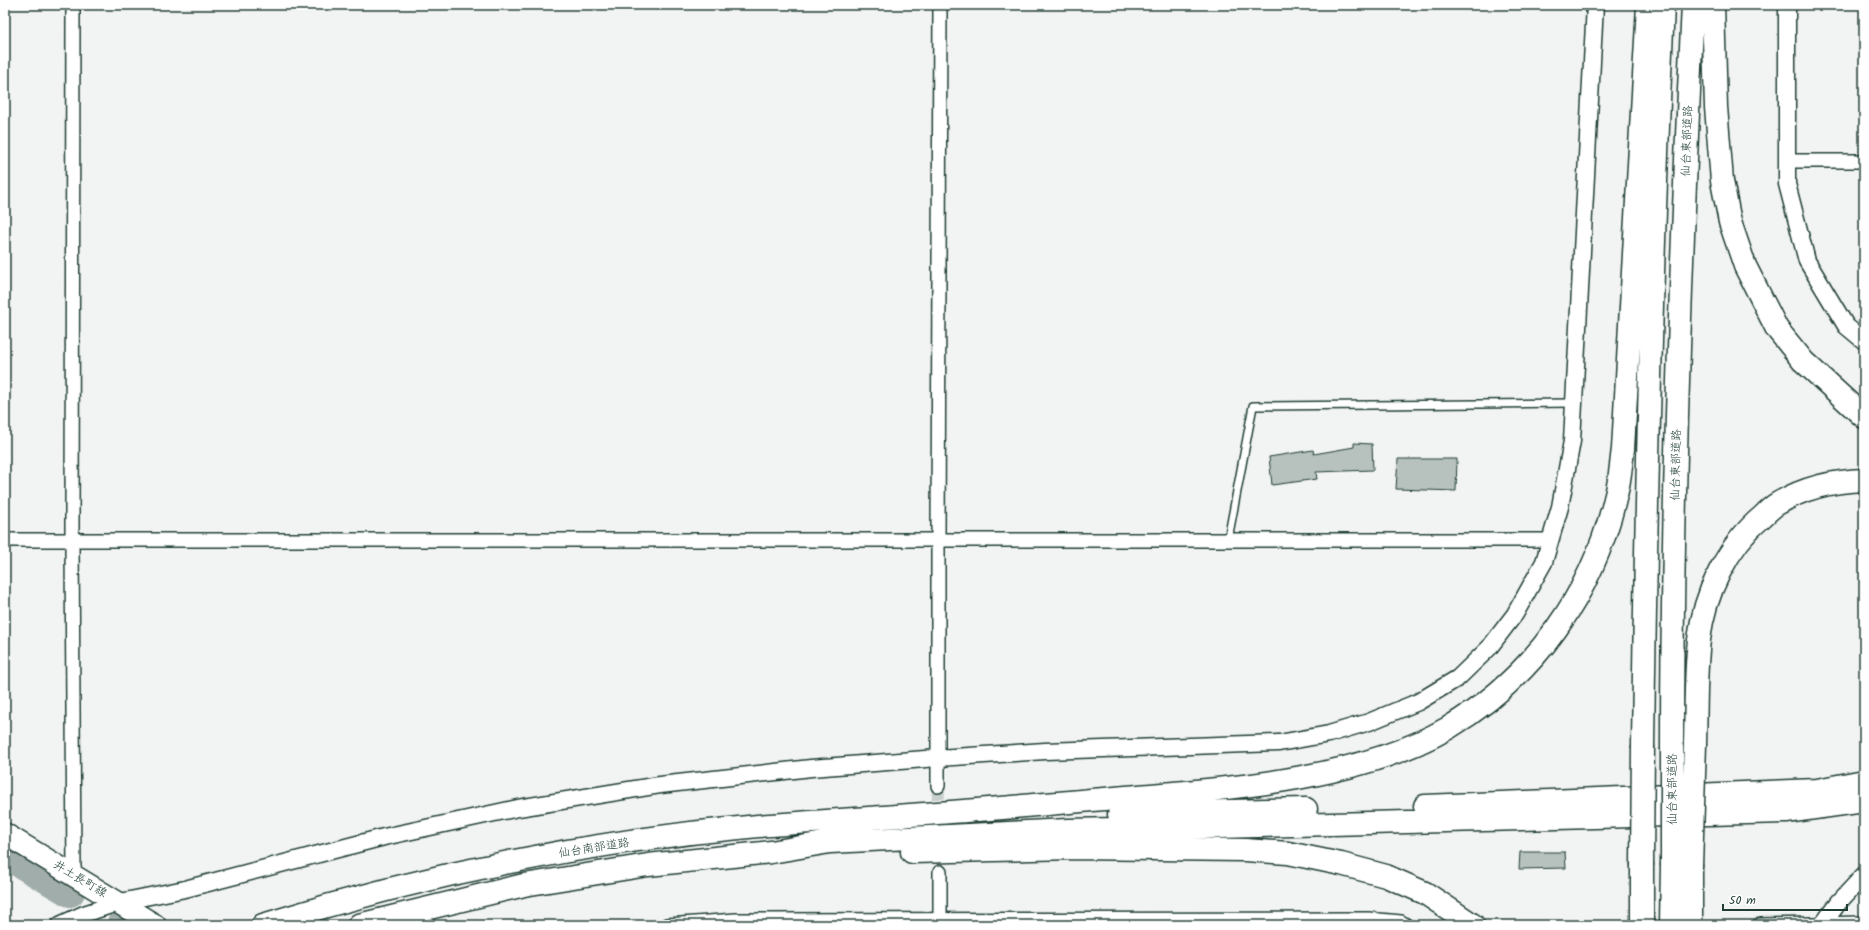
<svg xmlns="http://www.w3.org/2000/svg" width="1869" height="930" font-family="Kalam,'Klee One',sans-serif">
<rect width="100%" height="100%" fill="#f2f3f3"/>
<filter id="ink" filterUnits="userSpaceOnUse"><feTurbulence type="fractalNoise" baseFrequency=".025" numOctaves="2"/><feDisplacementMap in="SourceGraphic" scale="8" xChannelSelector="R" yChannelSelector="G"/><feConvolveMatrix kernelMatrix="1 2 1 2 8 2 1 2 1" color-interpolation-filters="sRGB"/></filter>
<g filter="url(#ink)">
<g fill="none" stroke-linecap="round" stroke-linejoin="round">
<path stroke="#a1adaa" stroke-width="30" d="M5 854 70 892
M122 924 123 925"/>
</g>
<path fill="#b7c1bd" stroke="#1f3d34" d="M1354 443 1372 444 1373 470 1316 472 1317 479 1272 485 1269 457 1313 450 1314 454 1354 447Z
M1398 459H1457L1456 491 1396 489Z
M1520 852H1565L1566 868 1519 869Z"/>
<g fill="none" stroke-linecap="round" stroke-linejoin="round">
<path stroke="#c8cfcd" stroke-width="13" stroke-dasharray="13 6" stroke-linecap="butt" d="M938 786 939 820"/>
<defs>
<path id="service" d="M1228 539 1253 406 1574 403"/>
<path id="minor" d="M73 5 72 540 74 875
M1787 161H1864
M5 540H1551
M938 786V539L940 5
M667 925 736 920 1368 919 1401 922 1406 925
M940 925V872
M1760 925 1864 923"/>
<path id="tertiary" d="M1787 5V184L1807 261 1846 326 1864 341
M60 925 84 914 120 902 185 889 384 837 518 808 660 785 811 768 938 758 1045 751 1279 743 1329 734 1369 722 1418 702 1458 678 1489 648 1515 614 1544 562 1560 507 1572 441 1595 5
M1822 925 1839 902 1864 875"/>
<path id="primary" d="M5 834 155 925"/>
<path id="motorway" d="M1713 5 1716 107 1722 181 1730 222 1745 266 1777 329 1803 361 1864 417
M1695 744C1696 710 1695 674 1699 640 1704 594 1727 546 1763 516 1767 512 1772 507 1777 504 1803 488 1834 481 1864 480
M1643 746C1646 499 1652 252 1663 5
M1672 748C1672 500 1681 252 1693 5
M1425 806 1817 790 1864 781
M1119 814 1306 809
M912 852 1072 848 1245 850 1288 853 1341 864 1386 876 1425 893 1473 925
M263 925C423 875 590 841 758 826 818 821 877 818 937 813 996 809 1056 803 1115 798 1220 789 1355 782 1448 728 1535 676 1593 594 1616 495 1620 480 1621 464 1623 449L1648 5
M359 925 524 885 648 865 771 852 830 842 1068 830 1219 827 1786 812 1864 801
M1642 925V866
M1671 925 1672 866
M1691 925V866"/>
</defs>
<use href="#service" stroke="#1f3d34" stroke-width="10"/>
<use href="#minor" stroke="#1f3d34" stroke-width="16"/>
<use href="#tertiary" stroke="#1f3d34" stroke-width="19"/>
<use href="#primary" stroke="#1f3d34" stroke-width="24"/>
<use href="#motorway" stroke="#1f3d34" stroke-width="25"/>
<use href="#service" stroke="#fff" stroke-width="7"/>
<use href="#minor" stroke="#fff" stroke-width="13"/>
<use href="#tertiary" stroke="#fff" stroke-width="16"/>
<use href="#primary" stroke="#fff" stroke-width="21"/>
<use href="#motorway" stroke="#fff" stroke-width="22"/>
<defs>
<path id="motorway-bridge" d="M1642 866 1643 746
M1672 866V748
M1691 866 1695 744"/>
</defs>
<use href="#motorway-bridge" stroke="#1f3d34" stroke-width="25" stroke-linecap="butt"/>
<use href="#motorway-bridge" stroke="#fff" stroke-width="22"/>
</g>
</g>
<g text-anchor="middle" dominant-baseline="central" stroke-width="3" stroke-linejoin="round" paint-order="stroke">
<g font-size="12" fill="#1f3d34" stroke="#fff">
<text transform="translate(1687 141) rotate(-88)">仙台東部道路</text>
<text transform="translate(1676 465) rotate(-89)">仙台東部道路</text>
<text transform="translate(1672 789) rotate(-90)">仙台東部道路</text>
<text transform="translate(594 848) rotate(-9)">仙台南部道路</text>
<text transform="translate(80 879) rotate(31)">井土長町線</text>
</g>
</g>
<rect width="1869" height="930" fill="none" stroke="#fff" stroke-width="20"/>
<rect x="10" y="10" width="1849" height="910" fill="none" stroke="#1f3d34" stroke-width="1.5" filter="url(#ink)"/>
<path d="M1723 904v6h124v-6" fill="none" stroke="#1f3d34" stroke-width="2"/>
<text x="1729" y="904" font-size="12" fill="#1f3d34" stroke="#ffffff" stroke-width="3" paint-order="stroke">50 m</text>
</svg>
